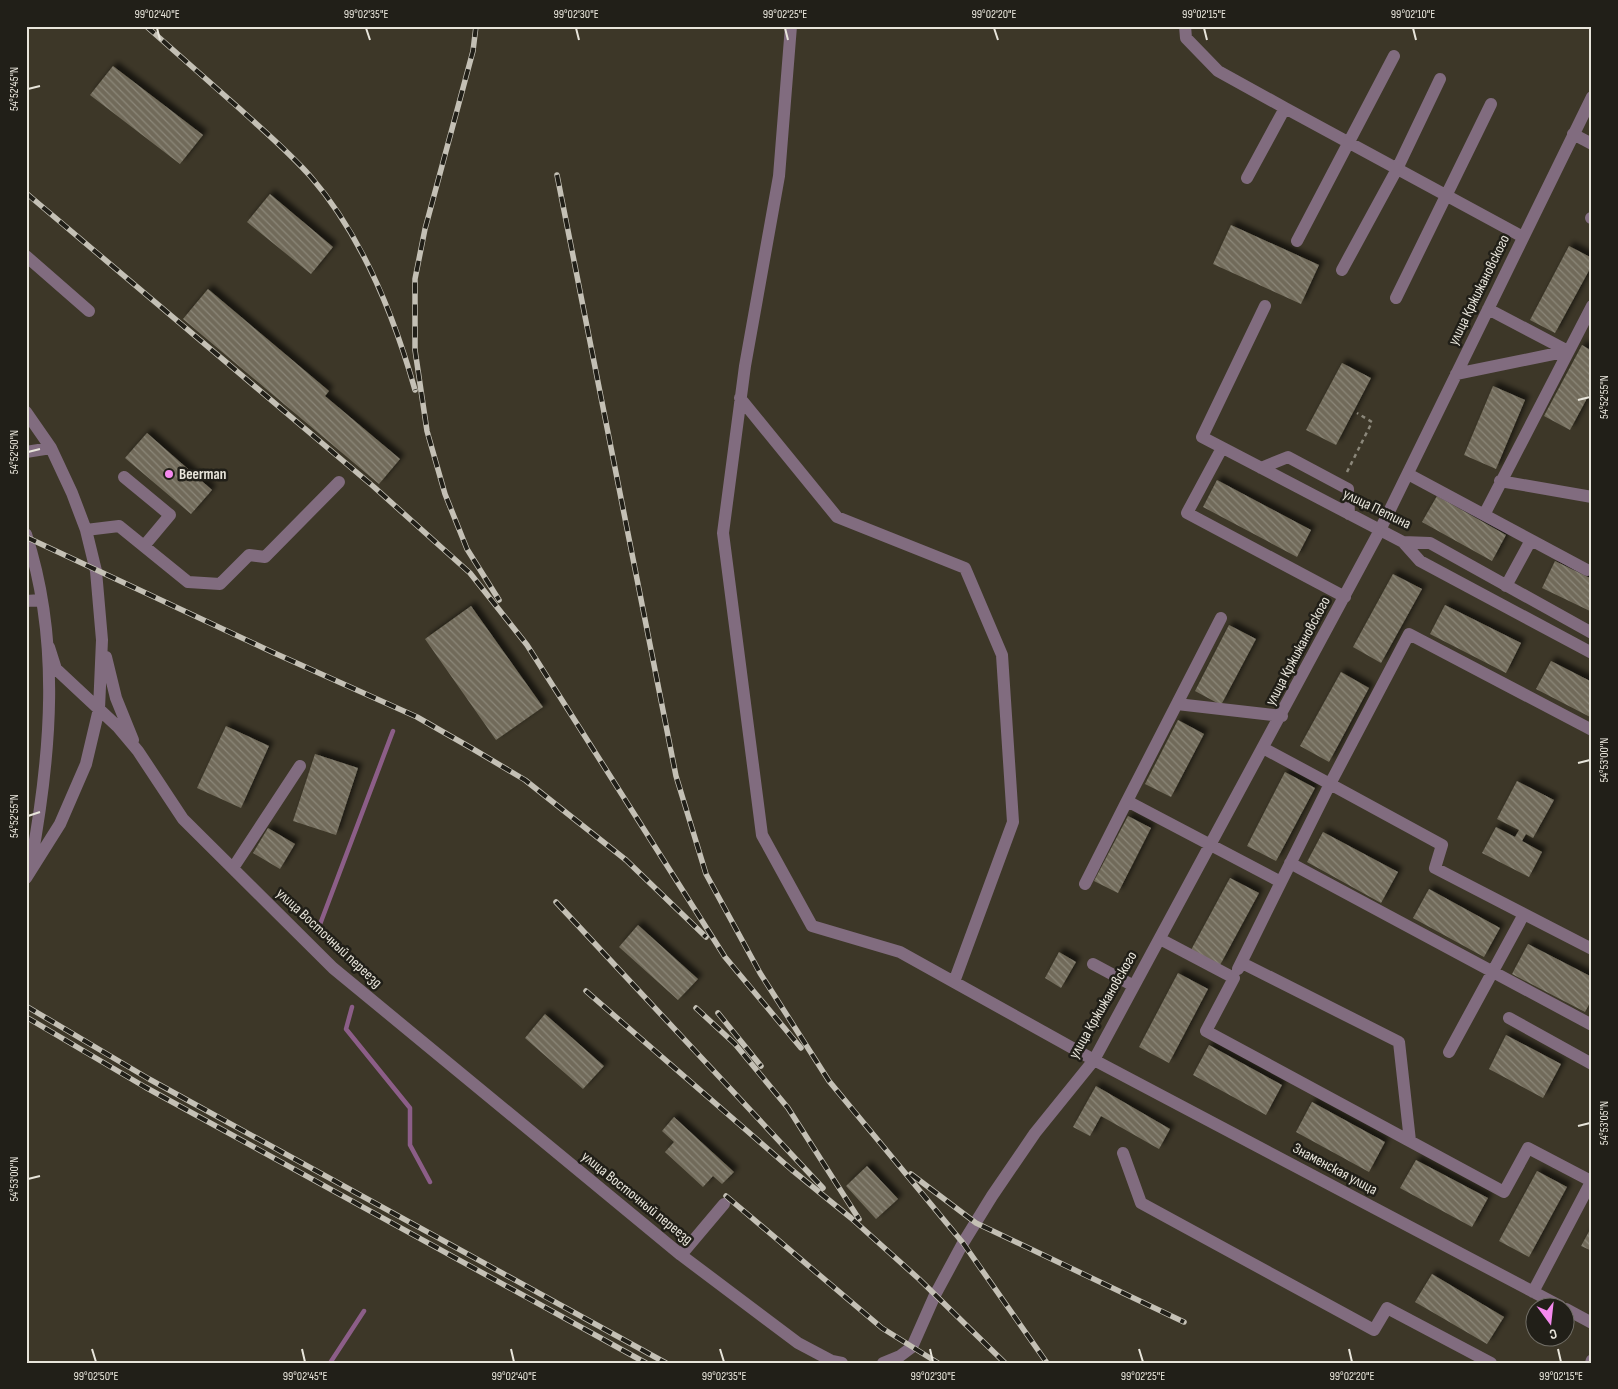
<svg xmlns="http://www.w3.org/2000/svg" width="1618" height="1389" font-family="'Sofia Sans Condensed',sans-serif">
<defs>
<pattern id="building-back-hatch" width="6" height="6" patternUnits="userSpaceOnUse" patternTransform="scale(1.25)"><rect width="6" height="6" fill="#716b5a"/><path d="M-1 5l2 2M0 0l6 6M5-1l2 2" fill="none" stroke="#8c8779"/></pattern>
<filter id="shadow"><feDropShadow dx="4.5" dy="-4.5" stdDeviation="2.5" flood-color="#0009"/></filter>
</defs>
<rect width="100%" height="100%" fill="#3d3728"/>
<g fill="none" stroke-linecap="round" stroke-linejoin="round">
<path stroke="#8c5e88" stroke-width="4.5" d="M370 973 319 927 393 731
M352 1007 346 1029 410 1108V1145L430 1182
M330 1363 364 1311"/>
</g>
<path fill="url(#building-back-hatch)" filter="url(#shadow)" d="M113 66 203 135 180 164 90 95Z
M270 194 333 247 311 274 247 222Z
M1231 225 1319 265 1301 304 1213 264Z
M1569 246 1592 258V265L1555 333 1530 320Z
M208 289 329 391 325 396 400 459 379 484 183 319Z
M1582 345 1592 351V389L1570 430 1544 416Z
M1342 363 1371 378 1336 445 1306 430Z
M1493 386 1525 400 1496 469 1464 455Z
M147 433 212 490 191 514 125 458Z
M1217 480 1311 530 1297 557 1203 507Z
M1437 496 1506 535 1492 561 1422 522Z
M1555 561 1592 579V612L1542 588Z
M1393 574 1422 589 1381 663 1353 647Z
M1445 605 1521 643 1506 673 1430 634Z
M471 606 543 707 496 740 425 639Z
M1229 625 1256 639 1221 705 1195 691Z
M1551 661 1592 682V718L1536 689Z
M1341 672 1369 688 1329 762 1300 746Z
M1178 720 1204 734 1171 797 1145 784Z
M226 726 269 746 241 808 197 788Z
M315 754 358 768 336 835 293 821Z
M1285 772 1315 788 1276 861 1247 846Z
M1517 781 1554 800 1533 838 1526 834 1522 841 1542 852 1529 877 1482 853 1496 827 1515 837 1519 830 1497 819Z
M1128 816 1151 828 1118 893 1094 881Z
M268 828 295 844 280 869 253 853Z
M1323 832 1398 872 1381 903 1307 862Z
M1230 878 1259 893 1220 965 1191 950Z
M1429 889 1500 928 1484 957 1413 918Z
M638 925 698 979 678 1000 619 947Z
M1528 944 1592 977V999L1585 1012 1512 974Z
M1059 952 1076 962 1061 988 1045 978Z
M1178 973 1208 989 1169 1063 1139 1047Z
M545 1014 604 1066 583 1089 525 1038Z
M1506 1035 1561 1064 1543 1098 1489 1069Z
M1209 1045 1282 1085 1266 1115 1193 1075Z
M1096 1086 1170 1129 1159 1149 1101 1116 1090 1136 1073 1127Z
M1312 1102 1385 1142 1369 1172 1296 1132Z
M674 1117 734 1172 722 1184 713 1176 703 1187 665 1152 674 1142 662 1131Z
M1416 1160 1488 1198 1472 1227 1400 1188Z
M867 1166 898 1199 876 1219 846 1186Z
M1537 1171 1567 1187 1529 1257 1499 1241Z
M1592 1226V1251L1581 1246Z
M1432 1274 1504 1317 1487 1344 1415 1302Z"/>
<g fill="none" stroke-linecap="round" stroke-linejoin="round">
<path stroke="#8b877a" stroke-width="2.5" stroke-dasharray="4 4" stroke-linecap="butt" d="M1347 472 1372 422 1357 413"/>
<path stroke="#816c7f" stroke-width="12" d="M791 26 779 176 745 366 723 533 762 835 812 926 900 952 1094 1060 1560 1306
M1185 26 1186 38 1218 71 1285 108
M1573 134 1592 144
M1247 178 1285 108 1523 237
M1591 218H1592
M1297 241 1394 56
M26 256 89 311
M1342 270 1397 169 1440 79
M1396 298 1491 104
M1265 306 1202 437 1403 542 1430 543 1592 633
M1456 374 1568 351 1488 309
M740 398 837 517 965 568 1002 655 1013 822 954 982
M26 412 51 448 72 493 86 530 96 571 102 640 99 709 86 764 60 824 26 878
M1222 448 1187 513 1345 597
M26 452 51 448
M1261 468 1288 457 1348 489 1349 514
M1408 474 1531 540 1506 586
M124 477 170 515 144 546
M1500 481 1592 497
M1484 515 1592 306
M86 530 119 526 188 582 220 584 249 555 265 557 339 482
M26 534C61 641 51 754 31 863
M1531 540 1587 570
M1403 542 1420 561 1592 653
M26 601 42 600
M1221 618 1127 801 1281 882 1330 784 1442 845 1435 868 1592 949
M49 647 56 669 117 726 138 751 183 819 333 968 681 1255 798 1343 832 1361 842 1363
M106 657 116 698 133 740
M1177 704 1282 716
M1263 748 1330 784 1409 634 1592 730
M1290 863 1592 1025
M233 868 300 766
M1085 884 1127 801
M1160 939 1234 978 1206 1031 1504 1192 1528 1148 1591 1181
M1242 963 1399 1042 1410 1141
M1093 964 1134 986
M1238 969 1281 882
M1509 1018 1592 1064
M1449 1052 1524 914
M1123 1153 1141 1203 1374 1330 1387 1308 1491 1363
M681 1255 724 1204
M1533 1292 1592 1180
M1566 1309 1592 1323
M883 1363 900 1356 912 1347 935 1295 963 1243 992 1196 1035 1133 1094 1060 1380 530 1592 97
M1591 1363 1592 1360"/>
<defs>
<path id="rail" d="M146 26C178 54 209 82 240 109 264 131 290 153 311 177 363 237 394 316 415 390
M476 26 473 51 425 229 415 279V350L427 431 445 494 467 549 499 600
M557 175 676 776 706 874 760 973 829 1081 963 1243 1047 1363
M26 193 374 487 470 573 527 645 725 957 801 1048
M26 537 272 652 417 717 473 749 525 780 626 860 706 937
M556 902 823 1188
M586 991 792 1170 851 1218 919 1279 1005 1363
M26 1006 149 1079 666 1363
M696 1008 735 1044 788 1108 859 1219
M718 1013 761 1066
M26 1017 145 1087 646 1363
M911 1174 976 1223 1184 1322
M726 1196 882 1328 938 1363"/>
</defs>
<use href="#rail" stroke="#c4c0b5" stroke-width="5.5"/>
<use href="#rail" stroke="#211f18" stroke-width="4" stroke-dasharray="11" stroke-linecap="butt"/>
</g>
<path fill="none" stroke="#e8e5db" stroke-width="2" d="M157 28 160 40M366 28 370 40M576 28 579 40M785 28 788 40M994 28 998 40M1204 28 1207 40M1413 28 1416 40M28 89 40 86M1578 400 1590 397M28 452 40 449M1578 763 1590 760M28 816 40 812M1578 1126 1590 1123M28 1179 40 1176M92 1349 96 1362M302 1349 305 1362M511 1349 514 1362M720 1349 724 1362M930 1349 933 1362M1139 1349 1143 1362M1349 1349 1352 1362M1558 1349 1561 1362"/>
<circle fill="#f589ee" stroke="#211f18" stroke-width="2" cx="169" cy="474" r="5"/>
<g text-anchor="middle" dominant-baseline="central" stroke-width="5" stroke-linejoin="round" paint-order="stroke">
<g font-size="15" fill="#e8e5db" stroke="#211f18">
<text transform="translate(1479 290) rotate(-64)">улица Кржижановского</text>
<text transform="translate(1377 509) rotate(26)">улица Петина</text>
<text transform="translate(1298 651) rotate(-62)">улица Кржижановского</text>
<text transform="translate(329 938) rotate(43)">улица Восточный переезд</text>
<text transform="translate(1103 1005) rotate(-60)">улица Кржижановского</text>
<text transform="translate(1335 1169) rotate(28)">Знаменская улица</text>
<text transform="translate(637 1198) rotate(39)">улица Восточный переезд</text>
</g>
<g font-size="15" font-weight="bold" fill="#e8e5db" stroke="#211f18" text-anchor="start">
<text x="179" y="474">Beerman</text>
</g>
</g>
<rect width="1618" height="1389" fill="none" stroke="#211f18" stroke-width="55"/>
<g transform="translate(1550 1322) rotate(165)"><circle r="24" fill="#211f18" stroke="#716e66"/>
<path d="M0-4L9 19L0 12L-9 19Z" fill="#f589ee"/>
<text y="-8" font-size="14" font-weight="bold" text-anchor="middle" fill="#e8e5db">С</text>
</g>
<rect x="28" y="28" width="1562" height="1334" fill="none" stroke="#e8e5db" stroke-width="2"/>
<g font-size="12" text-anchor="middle" fill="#e8e5db">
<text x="157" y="18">99°02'40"E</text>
<text x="366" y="18">99°02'35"E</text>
<text x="576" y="18">99°02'30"E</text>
<text x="785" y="18">99°02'25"E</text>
<text x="994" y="18">99°02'20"E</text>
<text x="1204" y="18">99°02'15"E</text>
<text x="1413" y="18">99°02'10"E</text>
<text transform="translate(14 89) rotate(-90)" y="4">54°52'45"N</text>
<text transform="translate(1604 397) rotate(-90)" y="4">54°52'55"N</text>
<text transform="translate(14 452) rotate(-90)" y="4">54°52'50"N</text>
<text transform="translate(1604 760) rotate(-90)" y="4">54°53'00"N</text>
<text transform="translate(14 816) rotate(-90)" y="4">54°52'55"N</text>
<text transform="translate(1604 1123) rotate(-90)" y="4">54°53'05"N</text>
<text transform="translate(14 1179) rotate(-90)" y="4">54°53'00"N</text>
<text x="96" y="1380">99°02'50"E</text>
<text x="305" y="1380">99°02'45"E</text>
<text x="514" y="1380">99°02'40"E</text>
<text x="724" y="1380">99°02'35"E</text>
<text x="933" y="1380">99°02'30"E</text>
<text x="1143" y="1380">99°02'25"E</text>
<text x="1352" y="1380">99°02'20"E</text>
<text x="1561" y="1380">99°02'15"E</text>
</g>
</svg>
